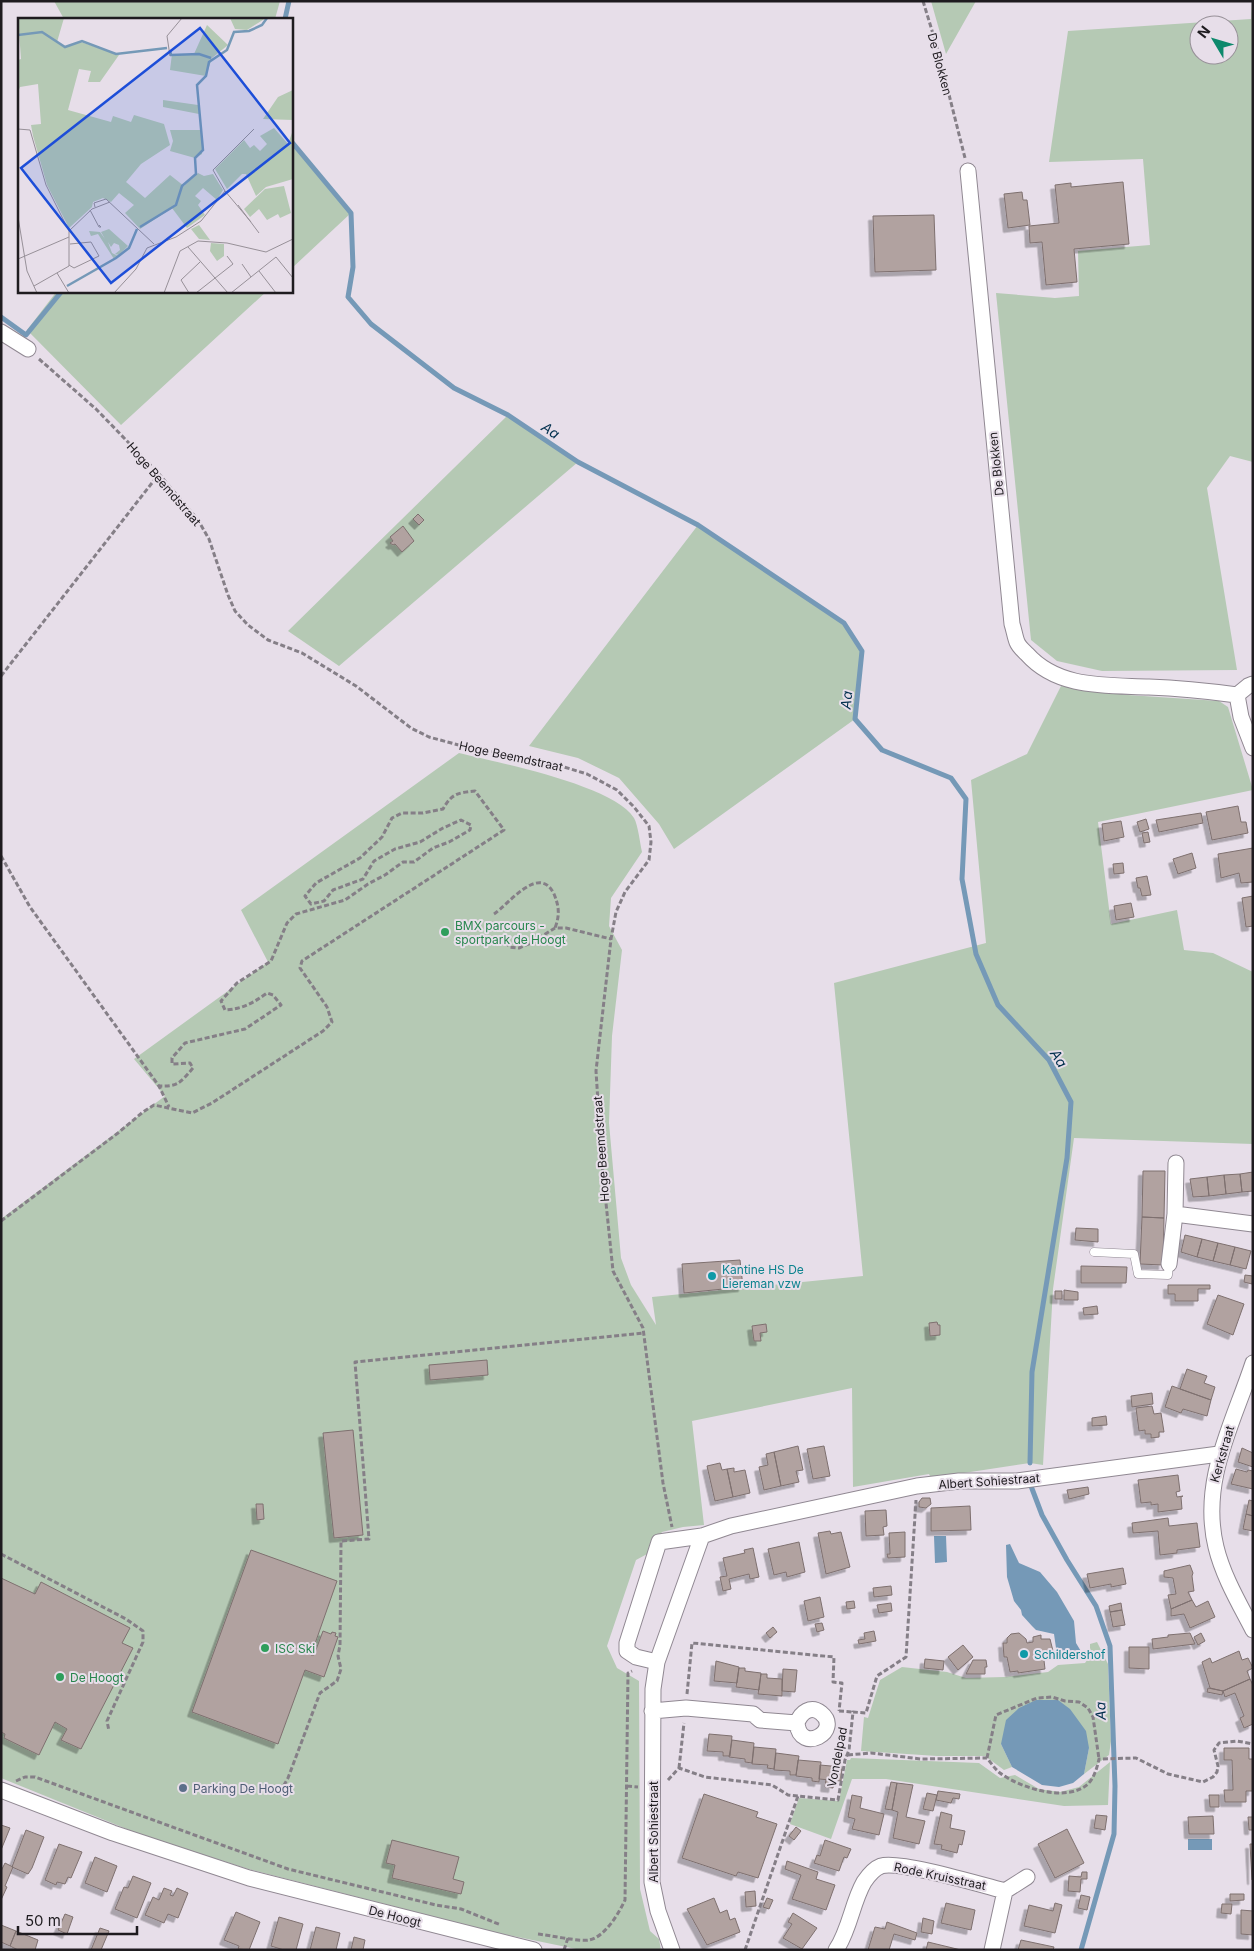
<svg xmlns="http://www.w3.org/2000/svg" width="1254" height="1951" font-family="Inter,sans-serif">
<defs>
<filter id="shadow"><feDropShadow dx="-4.5" dy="4.5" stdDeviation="0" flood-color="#0004"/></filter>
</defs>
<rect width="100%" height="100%" fill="#e7dee9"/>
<path fill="#b5c9b4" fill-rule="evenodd" d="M54 1H280L275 19H64Z
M931 1H976L946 54Z
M1252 1 1253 462 1230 456 1207 488 1237 670 1102 671 1057 661 1031 640 996 293 1055 298 1079 296 1078 251 1150 245 1143 159 1049 162 1068 31 1251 19ZM1199 25H1229V55H1199Z
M291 141 351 213 291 269Z
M57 291H267L121 425 27 330Z
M508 415 578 462 339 666 288 631Z
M698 525 844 623 862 651 855 719 674 849 659 824 619 778 578 758 529 746Z
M1061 686 1128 695 1219 701 1228 707 1253 790 1098 822 1111 924 1177 910 1184 950 1213 953 1253 972V1144L1074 1138 1053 1289 1043 1465 1030 1463 931 1478 929 1474 853 1487 852 1388 692 1421 704 1525 683 1527 662 1532 649 1553 636 1560 607 1646 617 1668 639 1681 640 1889 650 1931 659 1939 661 1950H581L498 1933 248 1869 139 1834 1 1778V1219L165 1096 134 1059 268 962 241 910 459 753C499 763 613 785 634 818 638 825 640 843 642 852L611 898 609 926 622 950 612 1036 609 1123 621 1258 631 1285 656 1325 652 1297 863 1276 834 983 986 943 971 780 1027 754Z
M1097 1642 1108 1664 1111 1741 1109 1755 1084 1774 1089 1748 1001 1744 1012 1767 1004 1770 985 1756H937L861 1751 864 1717 868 1718 880 1680 902 1667 947 1672 966 1678 1004 1677 1048 1672 1058 1665 1085 1663 1090 1656V1644Z
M851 1758 979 1763 1000 1778 1015 1775 1039 1789 1060 1792 1079 1787 1110 1762 1108 1805 1064 1806 886 1779H852L831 1839 790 1824 799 1798 839 1801 847 1760H850Z"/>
<path fill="#7599b7" d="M946 1536 947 1562 935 1563 934 1536Z
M1010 1544 1019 1563 1040 1572 1057 1592 1074 1621 1076 1643 1085 1658 1063 1660 1056 1648 1054 1634 1036 1630 1032 1626 1022 1615 1021 1610 1014 1601 1007 1577 1006 1545Z
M1036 1700H1058L1070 1709 1086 1731 1089 1748 1084 1774 1073 1783 1059 1787 1042 1785 1012 1767 1001 1744 1006 1720 1019 1708Z
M1188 1839H1212V1850H1188Z"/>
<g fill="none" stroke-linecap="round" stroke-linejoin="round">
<path stroke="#7599b7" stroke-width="5" d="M285 19 289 1
M291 141 351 213 353 267 348 297 371 324 454 388 508 415 578 462 698 525 844 623 862 651 855 719 882 750 951 778 966 799 962 879 976 954 998 1005 1049 1060 1071 1102 1067 1158 1032 1372 1030 1463
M1 317 26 335 62 291
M1031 1486 1042 1515 1067 1560 1096 1606 1110 1646 1115 1786 1114 1834 1081 1950"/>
</g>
<path fill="#b1a2a0" stroke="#7e706f" filter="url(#shadow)" d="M1123 182 1129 244 1074 249 1077 282 1046 285 1042 242 1030 243 1029 226 1059 223 1055 185 1071 183V187Z
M1022 192 1023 200H1027L1030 225 1008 228 1004 194Z
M934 215 936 270 875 272 873 216Z
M418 514 424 520 419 525 413 519Z
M403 526 414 541 402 552 395 544 393 545 390 543 393 541 390 537Z
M1238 806 1241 822H1246L1248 833 1212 840 1206 812Z
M1201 813 1203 823 1159 832 1156 820Z
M1146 819 1149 829 1140 832 1137 822Z
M1121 821 1124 837 1104 841 1102 824Z
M1148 832 1150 842 1144 843 1142 833Z
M1253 848V882L1241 883 1239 873 1221 878 1218 854Z
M1192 853 1196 868 1178 874 1173 859Z
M1123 863 1124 873 1114 874 1113 864Z
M1147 876 1151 895 1142 896 1140 888H1138L1136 878Z
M1253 896V926L1246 927 1242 898Z
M1131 903 1134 917 1116 920 1114 906Z
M1143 1171H1165L1164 1218 1142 1217Z
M1253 1172V1191L1242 1192 1240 1174Z
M1240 1174 1242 1192 1226 1194 1224 1175Z
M1224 1175 1226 1194 1209 1196 1207 1177Z
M1207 1177 1209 1196 1193 1197 1190 1179Z
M1142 1217 1164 1218 1163 1265 1140 1264Z
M1076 1228 1098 1229V1242L1075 1240Z
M1185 1235 1202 1239 1197 1257 1181 1252Z
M1202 1239 1218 1243 1213 1261 1197 1257Z
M1218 1243 1235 1247 1230 1265 1213 1261Z
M1235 1247 1251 1251 1246 1269 1230 1265Z
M740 1260 743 1287 684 1293 682 1264Z
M1081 1266 1127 1267 1126 1283H1081Z
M1245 1275 1253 1276 1252 1284 1244 1282Z
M1168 1285H1210V1289H1198V1301H1175V1294H1168Z
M1064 1290 1078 1292V1300H1064Z
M1055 1291H1062V1299H1055Z
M1218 1295 1244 1304 1233 1335 1207 1324Z
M1097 1306 1098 1314 1084 1315 1083 1308Z
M937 1322 938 1325H940V1335L930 1336 929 1323Z
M766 1324 767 1332 760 1333 761 1341H754L752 1326Z
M487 1360 488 1375 430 1380 429 1365Z
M1187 1369 1207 1376 1204 1383 1215 1387 1211 1400 1180 1389Z
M1172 1386 1211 1400 1207 1416 1183 1409 1181 1413 1165 1407Z
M1152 1393 1153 1404 1132 1407 1131 1396Z
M1152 1406 1154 1414 1161 1413 1164 1432H1159V1437L1151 1438V1434H1145V1430L1139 1431 1136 1408Z
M1106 1416 1107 1425 1092 1426V1418Z
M353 1430 363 1535 334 1538 323 1433Z
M798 1446 803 1470 796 1471 799 1482 781 1486 774 1452Z
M824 1446 830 1476 813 1479 807 1449Z
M1242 1448 1253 1453V1467L1238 1462Z
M774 1452 781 1486 764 1490 759 1467 768 1465 766 1454Z
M720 1463 722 1470 727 1469 733 1497 715 1501 707 1466Z
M734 1468V1472L745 1470 750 1493 733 1497 727 1469Z
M1236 1469 1247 1472 1248 1470 1253 1471V1489L1231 1484Z
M1178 1475 1180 1491 1176 1492 1177 1497 1183 1496 1181 1497 1182 1509 1158 1512V1504L1151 1505V1502L1141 1503 1138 1480Z
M1088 1487 1089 1494 1069 1499 1067 1490Z
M922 1498H930L931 1504 926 1508 919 1507V1502Z
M1249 1500 1253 1501V1516L1246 1514Z
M256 1504H263L264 1519 257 1520Z
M970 1506 971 1530 931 1531V1508Z
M886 1510 887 1526 883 1527 884 1535 866 1536 865 1511Z
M1246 1514 1253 1516V1531L1243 1529Z
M1168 1518 1169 1526 1197 1523 1200 1547 1177 1550V1553L1160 1555 1158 1531 1133 1533 1132 1523Z
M830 1531 831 1534 841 1532 850 1567 826 1574 818 1533Z
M905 1532V1557L888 1558 887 1554H890L889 1533Z
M799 1542 805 1572 787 1577 786 1572 774 1575 768 1549Z
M753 1548 759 1577 750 1579 749 1574 729 1579 731 1589 723 1591 720 1577 727 1576 723 1558 745 1553 744 1550Z
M251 1550 337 1581 311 1655H314L323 1631 331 1634 332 1632 336 1633 335 1636 338 1637 324 1677 305 1670 278 1744 192 1712Z
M1190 1565 1193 1573 1192 1576 1194 1591 1188 1592 1192 1600 1171 1609 1168 1595 1176 1594 1173 1578 1164 1577V1571Z
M1123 1568 1126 1584 1111 1587V1584L1090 1588 1087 1574Z
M1 1578 35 1594 41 1582 130 1628 122 1643 133 1648 81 1749 61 1740 67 1729 55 1722 39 1755 4 1738 5 1734 1 1732Z
M891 1586 892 1595 874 1597 873 1588Z
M820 1597 824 1617 808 1621 804 1601Z
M1192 1600 1196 1607 1208 1601 1215 1617 1190 1628 1184 1614 1171 1616V1609Z
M854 1601 855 1608 847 1609 846 1602Z
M891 1603 892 1611 879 1613 877 1605Z
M1121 1603 1122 1610 1110 1612 1109 1606Z
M1122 1610 1125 1625 1113 1627 1110 1612Z
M822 1623 824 1630 817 1632 815 1624Z
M773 1627 777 1632 770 1638 766 1633Z
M874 1631 876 1641 859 1644 858 1640 865 1639 864 1633Z
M1019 1633 1026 1639 1027 1643 1033 1642V1637L1041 1635V1639H1050L1053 1651 1043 1652 1045 1669 1018 1673V1671L1010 1672 1007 1657H1004L1003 1643H1007V1638L1011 1634Z
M1190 1633 1195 1644 1153 1649 1152 1639 1168 1637V1635Z
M1201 1633 1205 1641 1198 1645 1194 1637Z
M963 1645 973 1657 958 1670 948 1657Z
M1129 1647H1149V1669L1129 1668Z
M1239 1651 1242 1660 1248 1658 1253 1668 1247 1671 1250 1679 1223 1691 1210 1688 1202 1662 1210 1658 1212 1663Z
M925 1659 944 1661 943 1670 924 1668Z
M973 1660H986L987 1667H985V1674H966Z
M716 1661 739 1667 737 1683 714 1681Z
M739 1668H745V1671L761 1673 759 1690 736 1687Z
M783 1669 797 1670 795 1692 782 1691Z
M761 1674H767V1678L782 1679V1696L758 1694Z
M1250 1679 1253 1685V1724L1244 1728 1240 1718 1244 1716 1235 1693 1225 1697 1223 1691Z
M1208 1688 1223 1691 1222 1695 1207 1692Z
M709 1734 732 1736 730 1756H723V1752L707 1751Z
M732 1740 754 1743 752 1763 745 1762V1759L729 1757Z
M754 1747 776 1749 774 1769 767 1768 768 1765 752 1764Z
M1224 1748H1249V1759H1253V1791H1246V1802H1225L1224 1790H1233L1232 1760H1224Z
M776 1753 799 1756 796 1775H790V1771L774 1770Z
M798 1760 821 1762 819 1782 812 1781V1778L796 1776Z
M820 1765 842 1767 841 1781 819 1779Z
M826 1779 834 1780 833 1788 825 1787Z
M891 1782 897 1783 892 1810 885 1809Z
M897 1783 913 1785 906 1817 925 1821 919 1844 893 1838 898 1812 892 1810Z
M938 1791 960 1794 959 1799 953 1798 951 1803 936 1800Z
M927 1793 937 1795 933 1811 923 1809Z
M704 1794 758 1812 756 1817 777 1824 758 1878 738 1872 736 1876 682 1858Z
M852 1795 862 1797 860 1808 884 1814 879 1835 852 1829 855 1819 848 1817Z
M1209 1795H1219V1807H1210Z
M941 1812 952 1815 950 1828 965 1831 962 1845 959 1844 957 1853 941 1849 942 1845 934 1844Z
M1096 1815 1107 1816 1105 1830 1094 1828Z
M1213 1816 1214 1834H1189L1188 1817Z
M1248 1817H1253V1830H1249Z
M1 1825 10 1828 1 1850Z
M796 1827 801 1831 794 1840 789 1836Z
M1067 1829 1084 1863 1055 1878 1038 1844Z
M26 1830 44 1837 32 1868 28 1874 12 1867Z
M392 1840 459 1857 453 1879 464 1882 461 1894 392 1878 395 1865 386 1863Z
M825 1840 851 1849 847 1858 844 1857 839 1871 814 1863 817 1855 820 1856Z
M59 1844 82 1852 71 1878 68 1877 65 1884 57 1882 56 1885 45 1880Z
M1250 1844H1253V1880H1252Z
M95 1857 117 1866 107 1892 85 1883Z
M787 1861 818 1872 816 1879 835 1885 826 1910 792 1899 801 1875 785 1869Z
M5 1863 13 1867 5 1886 7 1887 1 1900V1871Z
M1082 1872H1087V1879H1081L1080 1892 1068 1891 1069 1876 1081 1877Z
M133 1876 151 1883 137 1918 115 1909 124 1887 128 1888Z
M164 1888 172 1891 170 1895 173 1896 177 1888 188 1893 178 1918 168 1914 164 1923 145 1915 153 1897 159 1900Z
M755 1891 756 1906 746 1907 745 1892Z
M1230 1894H1244V1900L1230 1901Z
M1081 1895 1090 1897 1087 1910 1078 1908Z
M714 1898 720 1913 727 1910 730 1920 735 1918 740 1932 707 1945 687 1909Z
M767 1898 773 1900 769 1909 763 1907Z
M946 1903 975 1910 971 1930 941 1923Z
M1055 1903 1062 1905 1055 1933 1024 1926 1029 1905 1053 1911Z
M1222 1904H1232L1231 1914 1221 1913Z
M1241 1910 1253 1911V1935L1241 1934Z
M236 1912 260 1922 249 1950 238 1949 239 1946 224 1940Z
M793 1913 817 1928 802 1949 783 1938 792 1924 788 1922Z
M65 1914 73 1917 67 1934 58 1930Z
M279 1917 303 1924 296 1950H284L271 1946Z
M923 1918 934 1921 932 1934 921 1932Z
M887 1922 917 1933 915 1940 894 1934 889 1950H868L875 1927 885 1929Z
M1 1925 16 1931 10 1946 1 1942Z
M316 1927 340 1933 336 1950H310Z
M100 1928 109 1931 101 1950H91Z
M16 1931 38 1940 35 1950H18L10 1946Z
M354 1937 365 1940 363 1950H351Z
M1021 1940 1054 1947 1053 1950H1018Z
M928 1942 961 1950H926Z"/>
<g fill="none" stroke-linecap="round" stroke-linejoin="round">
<defs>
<path id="service" d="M1094 1252 1134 1254 1138 1274 1168 1275 1169 1264"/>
<path id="minor" d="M968 171 1012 624C1014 630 1015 637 1017 642 1019 647 1024 651 1027 654 1058 689 1107 685 1149 687 1179 688 1208 691 1237 695
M1 332 28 349
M1237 695 1241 717 1253 748
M1237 695 1248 686 1253 684
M1175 1214 1253 1224
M1169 1264 1175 1214 1176 1163
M1253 1363C1233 1424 1200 1481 1216 1547 1223 1576 1239 1603 1253 1630
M657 1662 636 1657 627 1651V1643L659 1542 702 1536 731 1526 917 1486 959 1481H1017L1219 1454
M652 1711 686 1708 753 1714 760 1720 797 1723C800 1755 843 1731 821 1713 811 1705 801 1712 797 1723
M1 1790 113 1833 249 1878 534 1950
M1005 1891 1027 1877
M672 1950 658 1911 652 1882 653 1689 657 1662 702 1536
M836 1950C850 1929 852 1903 864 1882 868 1876 873 1869 881 1866 899 1860 982 1885 1005 1891L992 1950"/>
</defs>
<use href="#service" stroke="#908892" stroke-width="9"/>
<use href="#minor" stroke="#908892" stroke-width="17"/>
<path stroke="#857f87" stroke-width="3" stroke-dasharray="5 2.5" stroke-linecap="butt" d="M923 1 937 47 965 158
M39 359 96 409 159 474 198 520 209 539 228 595 235 611 248 625 268 640 302 653 356 686 411 728 429 737 466 747 551 763 587 774 617 790 634 807 649 826 651 842 649 860 625 892 616 912 611 939 596 1071 602 1164 613 1271 643 1328 663 1483 672 1527
M1 676 159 474
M1 856 30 907 159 1086 169 1107
M494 914C508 905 539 863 554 894 559 906 560 915 555 928
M503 935 509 947 519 948 531 943 555 928H566L611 939
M1 1221 118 1133 143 1112 154 1105 192 1113 212 1103 323 1031 332 1022 327 1007 300 968 302 961 504 830 475 791C458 793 452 793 443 809L423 813H402L392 818 382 837 360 858 316 883 305 896 311 904 324 901 333 890 363 879 374 861 395 849 420 842 443 828 461 820 471 825 470 830 449 842 433 848 414 862H403L385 875 368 884 345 900 296 914 287 923 271 961 237 983 221 1001 225 1010C243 1009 253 1003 267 993L273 995 281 1005 245 1029 185 1043 172 1058V1064L190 1063 193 1068C181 1082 178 1087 159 1086
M1 1554 126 1619 143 1631V1642L107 1721 109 1731
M687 1694 692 1643 834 1657 833 1682 842 1683 839 1711
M839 1711 853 1712
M848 1755 871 1753 921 1759 987 1758C991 1763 995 1769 1000 1773 1020 1788 1067 1803 1088 1784 1094 1778 1097 1768 1099 1759L1136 1758 1168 1774 1203 1782 1213 1777 1217 1772 1218 1766 1214 1750 1219 1743 1237 1741 1253 1744
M987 1758 996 1715 1037 1698 1052 1697 1065 1701 1079 1702 1088 1708 1093 1717 1099 1759
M679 1768 684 1723
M668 1780 679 1768 705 1777 772 1785 788 1795 798 1796
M16 1781 25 1777H35L288 1869 436 1905 461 1909 501 1925
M627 1786 638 1787
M280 1792 288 1778 320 1693 337 1681 341 1669 338 1656 340 1645 341 1541 369 1539 355 1362 643 1333
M538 1934C548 1935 581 1942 589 1940 605 1937 619 1913 625 1900L628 1673 632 1671
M564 1950 568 1938
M745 1950 798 1796 838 1800 845 1760 849 1750 853 1712 866 1713 877 1676 906 1657 916 1500"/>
<use href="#service" stroke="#fff" stroke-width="8"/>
<use href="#minor" stroke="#fff" stroke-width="15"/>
</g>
<g fill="#2e9e5b" stroke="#e7dee9" stroke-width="2">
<circle cx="445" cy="932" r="5"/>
<circle cx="265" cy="1648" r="5"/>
<circle cx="60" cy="1677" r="5"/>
</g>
<g fill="#0f9aa8" stroke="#e7dee9" stroke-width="2">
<circle cx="712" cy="1276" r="5"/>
<circle cx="1024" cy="1654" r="5"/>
</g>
<circle fill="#5c6f8a" stroke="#e7dee9" stroke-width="2" cx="183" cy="1788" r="5"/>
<g text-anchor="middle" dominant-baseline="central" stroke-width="4" stroke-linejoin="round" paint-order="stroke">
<g font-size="12" fill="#1e1b1f" stroke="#e7dee9">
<text transform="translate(940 64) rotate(75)">De Blokken</text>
<text transform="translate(996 464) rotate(-96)">De Blokken</text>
<text transform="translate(164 484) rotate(49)">Hoge Beemdstraat</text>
<text transform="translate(511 756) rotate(12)">Hoge Beemdstraat</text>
<text transform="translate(601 1149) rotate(-94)">Hoge Beemdstraat</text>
<text transform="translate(1222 1454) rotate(-74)">Kerkstraat</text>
<text transform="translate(989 1481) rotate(-4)">Albert Sohiestraat</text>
<text transform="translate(837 1757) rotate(-79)">Vondelpad</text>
<text transform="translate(653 1832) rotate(-90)">Albert Sohiestraat</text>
<text transform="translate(940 1876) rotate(12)">Rode Kruisstraat</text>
<text transform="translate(395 1916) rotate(14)">De Hoogt</text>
</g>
<g font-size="12" fill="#27864d" stroke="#e7dee9" text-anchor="start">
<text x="455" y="925">BMX parcours -<tspan x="455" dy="14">sportpark de Hoogt</tspan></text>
<text x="275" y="1648">ISC Ski</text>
<text x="70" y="1677">De Hoogt</text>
</g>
<g font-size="12" fill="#0d838f" stroke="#e7dee9" text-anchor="start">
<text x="722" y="1269">Kantine HS De<tspan x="722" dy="14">Liereman vzw</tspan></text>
<text x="1034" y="1654">Schildershof</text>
</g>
<g font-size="12" fill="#4e5e75" stroke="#e7dee9" text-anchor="start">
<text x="193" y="1788">Parking De Hoogt</text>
</g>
<g font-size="14" font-style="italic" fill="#02304e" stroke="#e7dee9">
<text transform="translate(551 430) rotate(34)">Aa</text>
<text transform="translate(846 700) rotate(-84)">Aa</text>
<text transform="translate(1059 1058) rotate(57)">Aa</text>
<text transform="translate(1100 1711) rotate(-91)">Aa</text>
</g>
</g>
<g transform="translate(18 18)">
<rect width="275" height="275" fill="#e7dee9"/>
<path d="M0 0H46L39 24 45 29 63 24 101 37 82 64H70L73 53 61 51 50 92 93 104 95 98 113 104 116 97 146 106 152 127 123 146 108 164 127 180 152 157 166 168 180 155 186 158 195 156 205 172 199 182 185 170 177 178 183 183 180 187 187 197 169 210 154 190 122 211 107 195 116 187 101 175 93 184 85 180 75 184 74 189 51 210 29 167 15 118 13 107 23 106 20 66 2 69 0 74V42L3 41ZM212 0H248L229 12 217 11ZM189 7 210 27 194 40 188 58 152 52 154 36H176ZM275 72V102L245 101 260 79ZM145 82 180 87 181 96 145 89ZM256 110 270 126 275 112V161L248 169 238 178 228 156H224L209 171 197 151 226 122 232 130 236 127 242 133 249 126 242 118ZM152 112H184V136L177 140 152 133 155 123ZM266 168 273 195 262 200 260 196 249 202 241 191 232 199 226 191 247 171ZM181 207 192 222 181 221 173 211ZM91 211 110 228 101 237 97 236 102 232 101 227 96 225 93 229 90 224 94 235 100 238 96 241 80 216 73 218 71 213 82 214 87 221 83 214ZM193 225 206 226V238L199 243 192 233Z" fill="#b5c9b4"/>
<path fill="none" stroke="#7599b7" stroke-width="2.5" d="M0 17 24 14 47 29 64 23 98 36 149 30M152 32 153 37 181 36 193 40M122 209 158 187 164 168 178 156 177 140 185 132 179 67 188 58 191 44 209 32 216 14 231 13 244 7 249 0M49 268 98 240 111 230 119 211"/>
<path fill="none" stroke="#979098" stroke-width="1" d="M152 38 149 18 164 0M0 111 12 112 28 167 51 213M220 187 241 215M77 189 76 185 88 181 136 226M72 192 81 209H83L81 207M0 199 9 253 19 275M233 204 207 173 195 152 236 111M51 213 74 191 92 184M170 229 210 275M0 241 51 219M224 246 233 259M51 247 56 250 81 238 73 224 52 226M241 253 258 275M39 255 51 275M16 268 51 248V213M96 275 118 251 129 230 158 219 183 203 207 173M146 275 162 233 180 223 209 225 248 234 275 221M171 275 163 262 182 244M178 275 215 246 209 238M213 275 258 239 275 260"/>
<path fill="#1d4ed8" fill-opacity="0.15" stroke="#1d4ed8" stroke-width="2.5" d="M182 10 272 125 93 265 3 150Z"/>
<rect width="275" height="275" fill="none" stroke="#1e1b1f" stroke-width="2.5"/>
</g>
<rect width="1254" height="1951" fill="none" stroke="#1e1b1f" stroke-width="5"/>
<g transform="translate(1214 40) rotate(308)"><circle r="24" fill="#e7dee9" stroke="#979098"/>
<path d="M0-4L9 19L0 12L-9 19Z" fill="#0d896c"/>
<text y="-8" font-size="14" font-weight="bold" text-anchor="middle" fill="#1e1b1f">N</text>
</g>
<path d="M18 1926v8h119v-8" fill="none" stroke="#1e1b1f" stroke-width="2.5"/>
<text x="25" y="1926" font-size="15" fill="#1e1b1f" stroke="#e7dee9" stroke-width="4" paint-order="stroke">50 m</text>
</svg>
